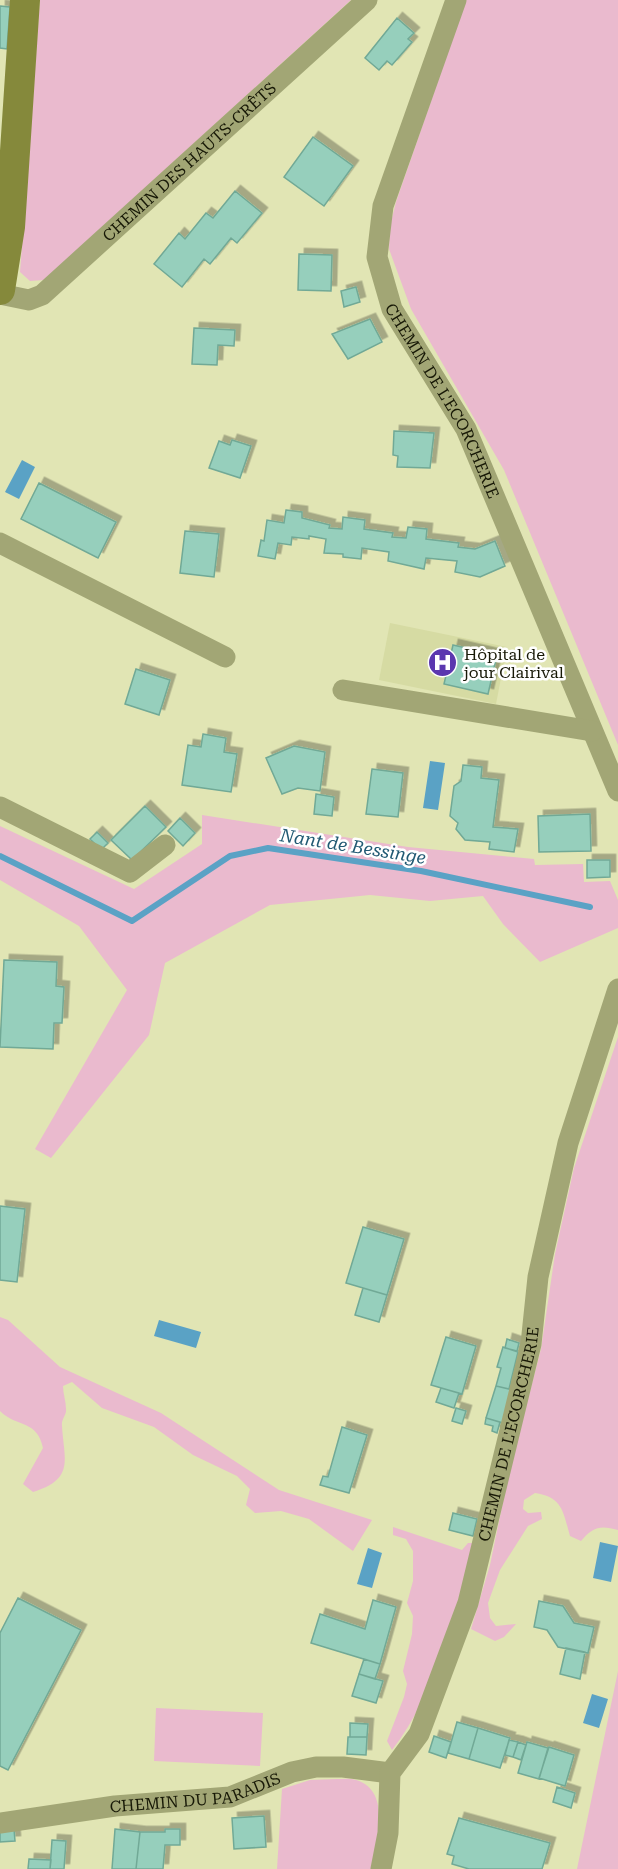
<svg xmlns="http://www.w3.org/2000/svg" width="618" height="1869" font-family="'Roboto Serif',serif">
<defs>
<filter id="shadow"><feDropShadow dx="5.5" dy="-5.5" stdDeviation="0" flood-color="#0004"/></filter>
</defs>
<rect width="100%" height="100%" fill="#e1e5b4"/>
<path fill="#d6dba3" d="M390 623 507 647 496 704 379 680Z"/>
<path fill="#eabace" d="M40 0H351L44 280 30 281 20 272Z
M466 0H618V745L504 470 411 309 389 249 390 226 396 202Z
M202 815 408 847 534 859 535 865 583 864 584 882 610 881 618 900V928L540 962 503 924 483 896 430 901 370 895 270 905 165 963 149 1035 51 1158 35 1149 127 990 79 926 0 880V826L134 889 202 844Z
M618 1037V1530C600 1525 593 1527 581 1541L570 1536C563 1512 563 1497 535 1493L524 1500 523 1509 528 1513 541 1512 542 1519 528 1526 500 1570 488 1603 490 1618 496 1626 516 1624 504 1637 495 1641 471 1629 490 1565 509 1473 541 1349 555 1254 574 1168Z
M0 1317 8 1320 60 1367 161 1413 279 1490 372 1520 353 1551 309 1519 281 1511 255 1513 246 1505 250 1489 237 1476 193 1455 154 1427 102 1408 72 1382 63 1386C63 1394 66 1401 66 1409 67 1415 61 1419 62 1426 64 1460 75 1479 33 1492L23 1484 43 1448C37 1419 17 1428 0 1411Z
M393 1527 462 1550 468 1543H475C453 1613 438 1692 392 1750L387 1741 404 1697 407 1684 403 1671 412 1634 413 1616 407 1603 413 1581V1551L406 1539 393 1535Z
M618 1671V1869H577Z
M156 1708 263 1713 260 1766 154 1761Z
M337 1779C343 1779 351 1778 356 1780 392 1790 377 1844 372 1869H277L282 1789 310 1780Z"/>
<path fill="#5aa2c5" d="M22 460 35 467 19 499 5 492Z
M430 761 445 763 438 810 423 808Z
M159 1320 201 1332 196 1348 154 1336Z
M600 1542 618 1546 611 1582 593 1578Z
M368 1548 382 1553 372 1588 357 1584Z
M592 1694 608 1699 599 1728 583 1723Z"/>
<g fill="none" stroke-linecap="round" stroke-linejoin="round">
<path stroke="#5aa2c5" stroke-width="6" d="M0 856 132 921 230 856 268 848 421 871 590 907"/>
</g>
<path fill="#96cfbc" stroke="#71a996" stroke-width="1.5" filter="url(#shadow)" d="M0 6 10 7 7 49 0 48Z
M397 18 414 33 408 39 412 42 392 65 387 61 379 70 365 58Z
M313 137 353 166 324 206 284 177Z
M235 191 262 213 237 243 231 238 210 264 204 259 182 287 154 264 179 233 185 239 206 213 213 218Z
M299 254 332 255 331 291 298 290Z
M356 287 360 302 344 307 341 291Z
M370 319 382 342 348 359 332 334Z
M194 328 235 330 234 346 218 345 217 365 192 364Z
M394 431 434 433 430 468 397 467 398 456 393 455Z
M232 440 251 446 240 478 209 468 219 441 230 445Z
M39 483 116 522 98 558 21 519Z
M286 510 302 512V518L330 525 329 528 342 529 343 517 365 520 364 529 393 533 392 537 406 538 408 527 427 529 426 539 459 543 458 547 475 549 495 541 505 566 480 577 455 572 457 561 426 558 424 569 388 561 389 552 362 548 361 559 343 557V554L324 553 326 539 309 536V539L292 537 291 545 278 543 275 559 258 556 261 540 264 541 267 520 284 523Z
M185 531 219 534 214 577 180 573Z
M453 645 497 655 488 694 444 684Z
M136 669 170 680 159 715 125 704Z
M203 734 226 738 224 752 237 754 231 792 182 785 188 745 201 747Z
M294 746 325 752 320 791 298 788 282 794 266 758Z
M463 765 482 767 481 778 499 780 493 827 518 829 514 852 489 849 490 842 465 840 456 829 458 823 450 816 454 786 461 781Z
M372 769 403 773 398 817 366 814Z
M316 794 334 797 332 816 314 814Z
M145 806 166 827 132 860 111 840Z
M590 814 591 851 539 852 538 816Z
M180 818 195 833 183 846 168 831Z
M97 832 108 843 101 850 90 839Z
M587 860H610V877L587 878Z
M4 960 57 962 56 986 64 987 62 1023H54L53 1049 0 1047Z
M0 1206 25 1209 17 1282 0 1280Z
M363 1227 404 1239 387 1295 346 1283Z
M363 1288 387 1295 379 1322 355 1315Z
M446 1337 476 1346 462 1394 431 1385Z
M507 1339 519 1343 517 1351 505 1348Z
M503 1347 518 1352 509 1389 496 1386 501 1368 497 1367Z
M496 1386 513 1390 503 1423 486 1418Z
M441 1388 459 1393 454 1408 436 1402Z
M456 1408 466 1411 462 1424 452 1421Z
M486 1418 500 1422 497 1433 492 1431 493 1426 485 1424Z
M342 1427 367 1435 349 1493 320 1485 323 1476 328 1477Z
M453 1513 477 1519 473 1536 449 1530Z
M18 1598 81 1630 8 1770 0 1766V1633Z
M373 1600 396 1607 380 1664 311 1643 320 1614 365 1629Z
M539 1601 563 1606 574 1623 594 1627 588 1653 558 1647 547 1630 534 1627Z
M566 1648 585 1652 580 1679 560 1674Z
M364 1659 380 1664 375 1679 359 1674Z
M359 1674 383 1681 376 1703 352 1696Z
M457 1722 478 1728 469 1759 448 1753Z
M350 1723 368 1724 367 1737H350Z
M478 1728 510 1738 500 1768 469 1759Z
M434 1736 451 1742 446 1758 429 1752Z
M348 1737H367L366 1755 347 1754Z
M509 1740 518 1742 513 1757 505 1755Z
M518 1742 526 1745 521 1760 513 1757Z
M527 1742 548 1748 539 1779 518 1773Z
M549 1747 574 1755 565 1786 539 1778Z
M557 1787 575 1793 571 1808 553 1802Z
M264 1816 266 1847 234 1849 232 1818Z
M459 1818 550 1843 542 1869H469L452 1864 454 1856 447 1854Z
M14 1829 15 1841 0 1842V1830Z
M115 1829 140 1832 136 1869H112Z
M165 1829H180V1845H165L163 1869H136L140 1832H165Z
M52 1840 66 1841 64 1869H50Z
M29 1859 51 1860 50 1869H28Z"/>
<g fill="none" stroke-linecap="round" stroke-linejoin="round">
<g stroke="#a2a675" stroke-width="21">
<path id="s1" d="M456 0 383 206 377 257 392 309 466 429 618 791"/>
<path id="s2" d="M0 294 29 300 42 295 367 0"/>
<path d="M0 543 225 657"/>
<path d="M343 690 592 731"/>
<path d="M0 807 130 872 165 845"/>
<path id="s3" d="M0 1823 115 1806 230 1797 292 1772 316 1767H343L390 1773"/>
<path id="s4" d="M381 1869 388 1833 390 1773 419 1734 468 1603 531 1344 538 1277 568 1143 618 989"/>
</g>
<path stroke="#85893b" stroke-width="30" d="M0 290 10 227 25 0"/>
</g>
<defs>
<symbol id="hospital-disc" viewBox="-11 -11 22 22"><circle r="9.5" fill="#5b37af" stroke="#fff"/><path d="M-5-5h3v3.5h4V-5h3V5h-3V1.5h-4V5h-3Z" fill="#fff"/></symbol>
</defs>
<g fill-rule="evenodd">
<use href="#hospital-disc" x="426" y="646" width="33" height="33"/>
</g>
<g text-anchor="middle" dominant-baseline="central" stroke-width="5" stroke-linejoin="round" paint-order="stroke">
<g font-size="16" fill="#171806" stroke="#fff">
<text stroke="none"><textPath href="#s2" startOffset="242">CHEMIN DES HAUTS-CRÊTS</textPath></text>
<text stroke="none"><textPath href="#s1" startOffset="429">CHEMIN DE L'ECORCHERIE</textPath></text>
<text stroke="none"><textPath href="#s4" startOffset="459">CHEMIN DE L'ECORCHERIE</textPath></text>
<text stroke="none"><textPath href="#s3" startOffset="198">CHEMIN DU PARADIS</textPath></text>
</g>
<g font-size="16" fill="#171806" stroke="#fff" text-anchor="start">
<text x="464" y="654">Hôpital de<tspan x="464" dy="18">jour Clairival</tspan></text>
</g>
<g font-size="18" font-style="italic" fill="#215973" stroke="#fff">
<text transform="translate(353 846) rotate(9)">Nant de Bessinge</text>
</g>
</g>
</svg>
